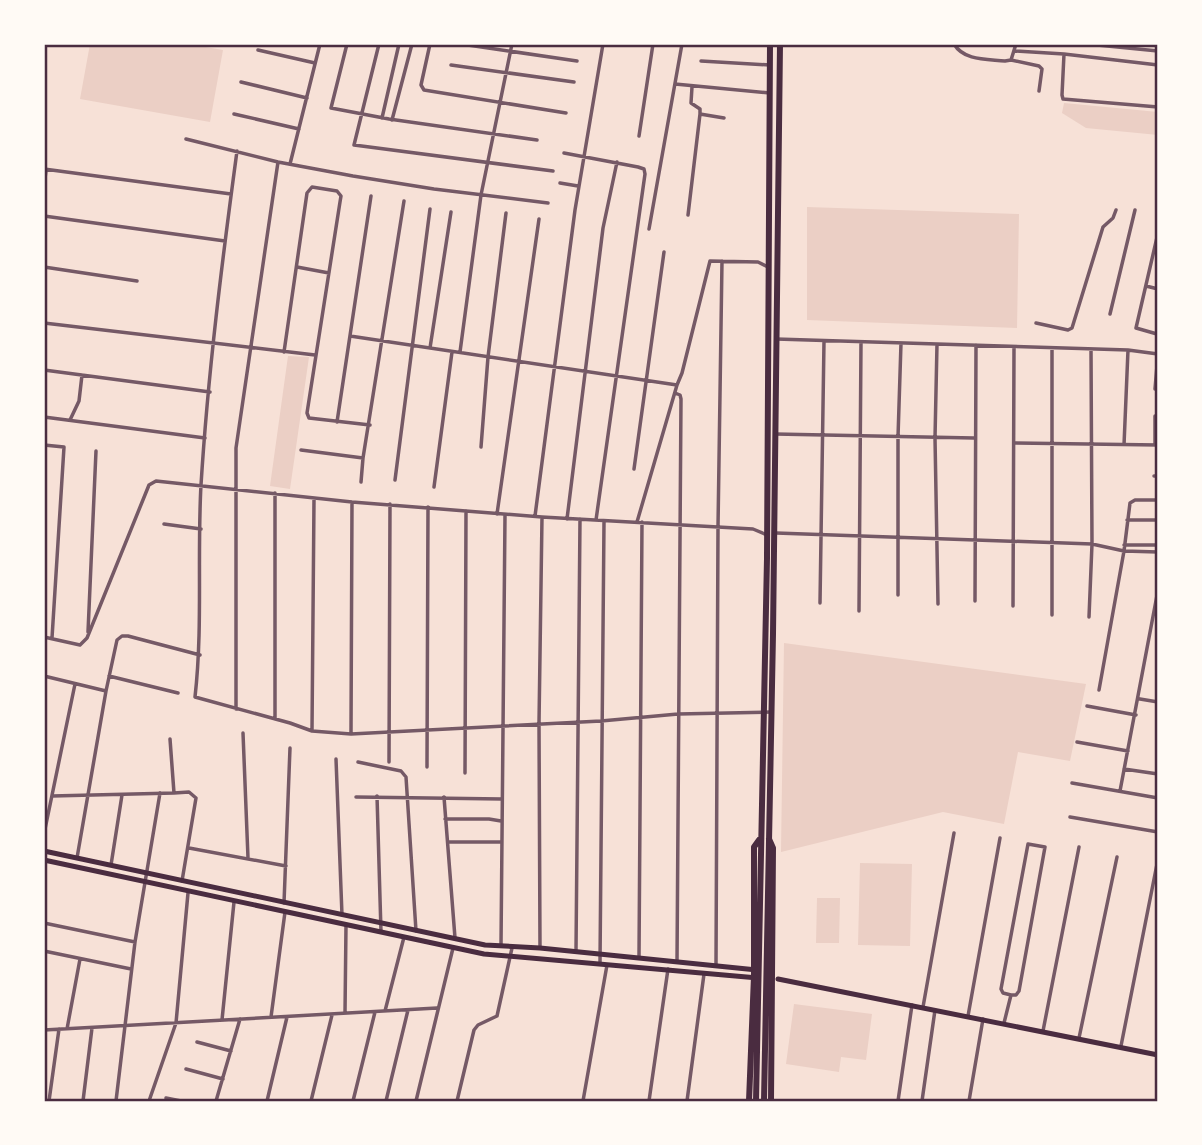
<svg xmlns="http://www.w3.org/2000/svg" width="1202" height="1145" font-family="Commissioner,sans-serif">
<rect width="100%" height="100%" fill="#f7e1d7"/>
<path fill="#ebcfc5" d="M90 44H188L223 50 210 122 80 99Z
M1064 103 1158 112V135L1086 128 1062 113Z
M807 207 1019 214 1017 328 807 320Z
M288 356 309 357 290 489 270 486Z
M784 643 1086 684 1070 761 1018 752 1004 824 943 812 781 852Z
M860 863 912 864 910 946 858 945Z
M817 898H840L839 943H816Z
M794 1004 872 1014 866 1060 841 1057 839 1072 786 1064Z"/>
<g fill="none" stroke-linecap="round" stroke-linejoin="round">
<path stroke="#755966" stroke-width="3.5" d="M347 44 331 108 389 119 537 140
M379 44 354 145 553 171
M430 44 421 85 424 90 566 113
M461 44 577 61
M954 44C964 61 987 59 1005 61L1011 60 1016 44
M1087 44 1158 51
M258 50 315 63
M1015 51 1064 54 1062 95 1063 99 1158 107
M1064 54 1158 65
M1011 60 1039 66 1042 69 1039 91
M701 61 770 65
M451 65 574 82
M241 82 307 98
M675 84 770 93
M692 87 691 103 700 109V114
M234 114 299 129
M382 118 399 44
M392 120 412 44
M639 136 653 44
M186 139 278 162 353 176 434 189 548 203
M237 151C222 262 208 373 201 485 197 556 203 627 195 697L290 723 312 731 351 734 601 721 678 714 772 712
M564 153 638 167 644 169 645 174 596 520
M290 164 320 44
M44 169 231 194
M560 183 578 186
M44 187 46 170
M688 215 700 114 724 118
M44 216 225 241
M649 229 682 44
M44 267 137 281
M297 267 329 273
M1146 286 1158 289
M1110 314 1135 210
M44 323 315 355
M1036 323 1068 330 1072 328 1103 227 1113 218 1116 210
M1157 334 1136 328 1158 233
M350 336 677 385 682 373 710 261 758 262 768 267
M776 339 1128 350 1158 354
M937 344 935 438 938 604
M430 348 451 212
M1052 348V615
M284 352 307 193 312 187 337 191 341 196 340 202 307 413 309 418 370 425
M460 352 481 195 512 44
M44 370 210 392
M1155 389 1158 354
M675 393 680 395 681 399 677 962
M1155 416V445
M44 417 205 438
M70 420 79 401 82 375
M337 422 371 196
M775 434 974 438
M1015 443 1158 445
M44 445 64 447 52 638
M1124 445 1128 350
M481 447 488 357 506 213
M301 450 363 458 404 201
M634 469 664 252
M1154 476H1158
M395 480 430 209
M361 482 363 458
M434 487 452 352
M497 514 539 219
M535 516 575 210 603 44
M567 519 603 228 617 162
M1127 520H1158
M637 522 677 385
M164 524 201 529
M776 533 1092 544 1124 551 1158 552
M1124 545H1158
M898 595V437L901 343
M975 601 976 345
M820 603 824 341
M1013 606 1014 347
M859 611 861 342
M1089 617 1092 544 1091 349
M88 632 96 451
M44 637 80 645 87 638 149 485 156 481 352 502 542 517 753 529 767 535
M44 676 106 691
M109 676 178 693
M1099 690 1124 551 1130 503 1135 500H1158
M1140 699 1158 702
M1087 706 1136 715
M236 709V448L278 162
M275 719V493
M312 731 314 499
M243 733 248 858
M351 734 352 502
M170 739 174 793 189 792 196 798 182 881
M1077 742 1128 751
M336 759 342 915
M358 762 401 771 406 777 416 931
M389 762 390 504
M427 767 428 507
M1124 769 1158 774
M465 773 466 511
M1072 783 1158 798
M1120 791 1158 590
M52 796 174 793
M377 796 381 932
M356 797 502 799
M444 797 455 938
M1070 817 1158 832
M445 819H489L501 821
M44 834 75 684
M448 842H501
M189 848 286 866
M77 858 106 691 117 640 122 636H128L200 655
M111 865 122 795
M284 903 290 748
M44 923 135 942
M501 945 505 515
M540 948 539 723 542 517
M44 951 131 969
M576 951 580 519
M639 958 642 522
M600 963 604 522
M716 966 718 527 722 261
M923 1007 954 833
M385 1011 404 937
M345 1013 346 925
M968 1016 1000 838
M271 1017 285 912
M222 1020 234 902
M1004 1023 1011 995H1016L1019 991 1045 847 1028 844 1001 989 1003 993 1011 995
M67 1029 80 959
M44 1030 437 1008
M1043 1031 1079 847
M1079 1038 1117 857
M197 1042 231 1051
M1121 1046 1158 859
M186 1069 223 1079
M166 1098 181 1101
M49 1101 59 1029
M83 1101 92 1028
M116 1101 135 942 160 793
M149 1101 176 1023 188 893
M216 1101 240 1019
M267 1101 287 1017
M311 1101 332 1015
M353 1101 375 1012
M386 1101 408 1010
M416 1101 453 948
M457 1101 474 1030 478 1025 497 1016 512 948
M583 1101 607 965
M649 1101 668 969
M687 1101 704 974
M898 1101 912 1005
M922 1101 935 1010
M969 1101 983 1019"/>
<path stroke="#4a2c40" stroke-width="5" d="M44 851 485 945 540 948 757 970
M44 860 484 954 758 978
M778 979 1158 1055"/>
<path stroke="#4a2c40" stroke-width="6" d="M769 839 773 848 771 1101
M749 1101 754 976V847L759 840
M756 1101 767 558 770 44
M764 1101 773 634 780 44"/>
</g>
<rect width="1202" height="1145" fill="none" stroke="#fffaf5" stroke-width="91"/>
<rect x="46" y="46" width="1110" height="1054" fill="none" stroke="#4a2c40" stroke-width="2.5"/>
</svg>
